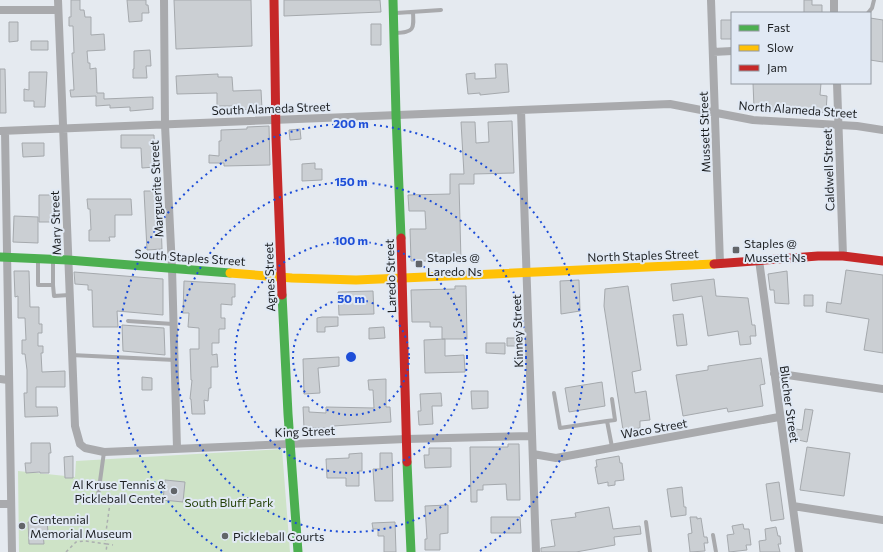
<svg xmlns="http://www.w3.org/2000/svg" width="883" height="552" font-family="Commissioner,sans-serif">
<rect width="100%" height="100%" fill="#e5eaf0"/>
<path fill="#cee3c7" d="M282 449 290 552H19L18 471 75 477 76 461Z"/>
<path fill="#cbcfd3" stroke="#a5a9ad" d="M71 0H80V10H84L85 17H91V35L104 34 105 50 87 51 88 63H90V69L96 68 97 93H104V99L153 97V109L130 111V107L110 108V105L96 106V96L71 97 70 90H74L72 53H74L73 26H69V17H71Z
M127 0H146V5H148L149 13H142V21L129 22Z
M174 0H251L252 46 176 49Z
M284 0H380L381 12 284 16Z
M804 0H812V5H822V13H804Z
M870 18 883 20V62L870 60Z
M721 20H732V39H721Z
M9 22H18V41L9 42Z
M371 24H381V45H371Z
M31 41H48V50H31Z
M150 50 151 66H146L147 78H133V69H134V51Z
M495 64H507L509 92 480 95V93L468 94 466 74 475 73V79L496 78Z
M0 69H5L6 113H0Z
M29 72H47L45 107H34V101H24V89L29 90Z
M218 74V77H232L233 91 261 90 262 109 234 110 233 106H217V93L177 94 176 76Z
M753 83H821L820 95 827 96 826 113 754 108Z
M512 121 514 173 474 174V184H459L461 261H411L410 229H426L425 211H409L408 195 450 194V174H464L461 122H475L476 143 489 142 488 122Z
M269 126 270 165 224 166V163H209V155L219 156V141H221V130L247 129V127Z
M300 129 301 139 290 140 289 130Z
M121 135H154L155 167 142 168 141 148H121Z
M22 143H44V156L23 157Z
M315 163V169H322V180L302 181V164Z
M144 191H160L162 249 147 250Z
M39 195H54V200H57L58 222H39Z
M87 199H131L132 215H115V237H109L110 241H89V230H91L90 209H88Z
M14 216 38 217V243L13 242Z
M846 270 883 275V353L864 350 869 319 826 312 827 302 841 304Z
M14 271H29L30 307H39V324H42V333H38V346H43V353H41L42 372 65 371V387H36V407H57L58 416 25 417 24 393H27V370L25 354H22V340H26L25 318H18V296L15 297Z
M787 271 789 304 775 303 774 290H770L768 274Z
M74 272 163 279V315L117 311 118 327H93L92 290H88V285L75 284Z
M714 279 716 296 748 298 752 325H755L756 336H750L751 344 740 345 738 331 708 336 702 296 673 301 671 284Z
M579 280 580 311 561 314 560 281Z
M184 281 235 284V297H232V305L221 304V318H225V329H219V343H212V355L217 354 218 367H211V388H209L208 401 204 400 205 414H192L191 399H190L192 380H191L190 349H199V328L188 327 189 313H183Z
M455 286H466L467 339H442V327H430V322H412L411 290 455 289Z
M628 286 641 370 632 372 635 393 646 391 650 420 640 421V428L623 430 604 306 605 289Z
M373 291 374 314 339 315 338 292Z
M804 295H813V306H804Z
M683 314 687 345 677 346 673 315Z
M322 317H338V326L325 327V332H317V318Z
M122 325 164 328 165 355 123 351Z
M384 327 385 338 369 339V328Z
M507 338H519L520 346H507Z
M445 339V356L464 355 465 372 425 373 424 340Z
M486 343H505V354L486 353Z
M339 357V366L318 368 320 393 304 394 303 359Z
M761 358 765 384 760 385 763 406 728 412 727 408 683 416 676 375 708 370V366Z
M142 377 152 378V390H142Z
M386 379V407H390L391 422 334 426V428H304L303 407H309V412L326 413V407L374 408 373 390H369L368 380Z
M602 382 605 406 569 412 565 388Z
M471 391H488V408L472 409Z
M441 393 442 406H432L433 424 419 425 418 411H421L420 394Z
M805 409 813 410 807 442 794 439 796 429 802 430Z
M31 443H50L51 453H49V473H40V472L26 473 25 463H31Z
M508 444H519L520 500H507L506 484 483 485V490H477V502H471L470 447H508Z
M807 447 850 453 844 496 800 490Z
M429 448H451V467L425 468 424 455H429Z
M362 453V471H359V486H346V478H327L326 459 349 458V454Z
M380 453H392L393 501H375L373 469H380Z
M73 456V478H65L64 457Z
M619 456 620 463H622L624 480 615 481V485L608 486V482L598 484 595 467H597L596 460Z
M165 480 185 482 183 502 163 500Z
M779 482 784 519 771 521 766 484Z
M682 487 684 507H686V515L671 517 667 489Z
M448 505V533L440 534V550H425V539H427L425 506Z
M609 507 613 529 640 526 641 534 614 537 615 545 576 552H541V548L555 546 551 520 576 517 575 513Z
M491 517H520L521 533H491Z
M690 517H697V519L701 518 704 537H707L708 543H704L705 551 690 552 688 534 692 533Z
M47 521 48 532 43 533 44 544H29L28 522Z
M395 522 396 552H384V536H378V529H373L372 523Z
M743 524 744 529H749L751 545H746L747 550 729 552 727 535 734 534 732 526Z
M776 527 778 536H780L781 544H778L780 552H760L759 541 766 540 765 529Z"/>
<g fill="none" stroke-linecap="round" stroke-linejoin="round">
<path stroke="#abaeb0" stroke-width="1.5" stroke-dasharray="3 3" stroke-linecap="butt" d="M103 502 110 503 105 539 107 544 113 545
M66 552 76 542 85 541 107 544 106 552"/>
<path stroke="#a9aaad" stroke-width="4" d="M396 13 441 10
M868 13 872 8 874 0
M395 33C414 32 414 30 413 12
M38 261V285H53L54 296 69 295
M53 261V285
M128 321 173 324
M71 355 175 360
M554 393 560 428 607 421 612 447
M607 421 615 420 612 399
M97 503 104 452
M646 522 650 552
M713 535 716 552"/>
<path stroke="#a9aaad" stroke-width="8" d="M58 0 75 426 80 444 85 448 104 452 406 439 532 436
M164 0 165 125 172 268 177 448
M711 0 720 264
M834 0V13
M0 10H58
M713 52 732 51
M837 83 843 256
M521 110 536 552
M0 131 670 104 753 120 857 126 883 130
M5 131 12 552
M759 260 799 552
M774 373 883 389
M0 379 8 380
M533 454 556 458 779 417
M0 504H11
M793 506 883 520"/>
<path stroke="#4caf50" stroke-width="9" d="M393 0 396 115 401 238
M0 257 68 260 230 273
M282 295 288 414 298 552
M407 462 411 552"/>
<path stroke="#ffc107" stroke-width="9" d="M230 273 292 278 356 280 403 278
M403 278 714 264"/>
<path stroke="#c62828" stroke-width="9" d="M274 0 276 138 282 295
M401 238 407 462
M714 264 818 256H843L883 261"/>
</g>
<g fill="none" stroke="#1d4ed8" stroke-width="2" stroke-dasharray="2 4">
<circle cx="351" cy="357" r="58"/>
<circle cx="351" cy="357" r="116"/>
<circle cx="351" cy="357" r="175"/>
<path d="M222 551A233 233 0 1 1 480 551"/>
</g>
<g fill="#626569" stroke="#e1e9f4" stroke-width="1.5">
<rect x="732" y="246" width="8" height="8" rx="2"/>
<rect x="415" y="260" width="8" height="8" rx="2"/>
<circle cx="174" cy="491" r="4"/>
<circle cx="22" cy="526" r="4"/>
<circle cx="225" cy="536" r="4"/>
</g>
<g text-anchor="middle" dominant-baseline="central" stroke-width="4" stroke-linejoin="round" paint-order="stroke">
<g font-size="12" fill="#1b1e21" stroke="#e1e9f4">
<text transform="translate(271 108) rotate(-2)">South Alameda Street</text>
<text transform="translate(798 109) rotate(4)">North Alameda Street</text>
<text transform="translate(704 132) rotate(-92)">Mussett Street</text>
<text transform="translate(828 170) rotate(-92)">Caldwell Street</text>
<text transform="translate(156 189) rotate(-93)">Marguerite Street</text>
<text transform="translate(55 223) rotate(-92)">Mary Street</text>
<text transform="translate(643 255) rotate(-2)">North Staples Street</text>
<text transform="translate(190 257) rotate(4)">South Staples Street</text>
<text transform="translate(390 276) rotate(-92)">Laredo Street</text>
<text transform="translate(269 277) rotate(-92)">Agnes Street</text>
<text transform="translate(517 331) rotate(-92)">Kinney Street</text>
<text transform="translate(790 404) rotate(82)">Blucher Street</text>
<text transform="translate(654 428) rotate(-10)">Waco Street</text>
<text transform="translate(305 431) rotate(-2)">King Street</text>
</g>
<g font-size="12" fill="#1b1e21" stroke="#e1e9f4" text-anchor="start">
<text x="744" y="243">Staples @<tspan x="744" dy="14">Mussett Ns</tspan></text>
<text x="427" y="257">Staples @<tspan x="427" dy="14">Laredo Ns</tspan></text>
<text x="166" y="484" text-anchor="end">Al Kruse Tennis &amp;<tspan x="166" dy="14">Pickleball Center</tspan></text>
<text x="30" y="519">Centennial<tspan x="30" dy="14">Memorial Museum</tspan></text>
<text x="233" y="536">Pickleball Courts</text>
</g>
<g font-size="12" fill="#244209" stroke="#e1e9f4">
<text x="229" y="502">South Bluff Park</text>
</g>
</g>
<circle cx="351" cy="357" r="6" fill="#1d4ed8" stroke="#e1e9f4" stroke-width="2"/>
<g font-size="12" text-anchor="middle" font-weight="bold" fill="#1d4ed8" stroke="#e1e9f4" stroke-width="4" stroke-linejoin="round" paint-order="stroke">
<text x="351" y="128">200 m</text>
<text x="351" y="186">150 m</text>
<text x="351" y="245">100 m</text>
<text x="351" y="303">50 m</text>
</g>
<rect x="731" y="12" width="140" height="72" fill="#e1e9f4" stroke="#9298a0"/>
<rect x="739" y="25" width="20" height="6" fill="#4caf50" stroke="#9298a0"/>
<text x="767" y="32" font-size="12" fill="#1b1e21">Fast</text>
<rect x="739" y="45" width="20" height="6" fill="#ffc107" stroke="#9298a0"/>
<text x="767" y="52" font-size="12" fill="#1b1e21">Slow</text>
<rect x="739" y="65" width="20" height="6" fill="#c62828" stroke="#9298a0"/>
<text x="767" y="72" font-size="12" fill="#1b1e21">Jam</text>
</svg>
